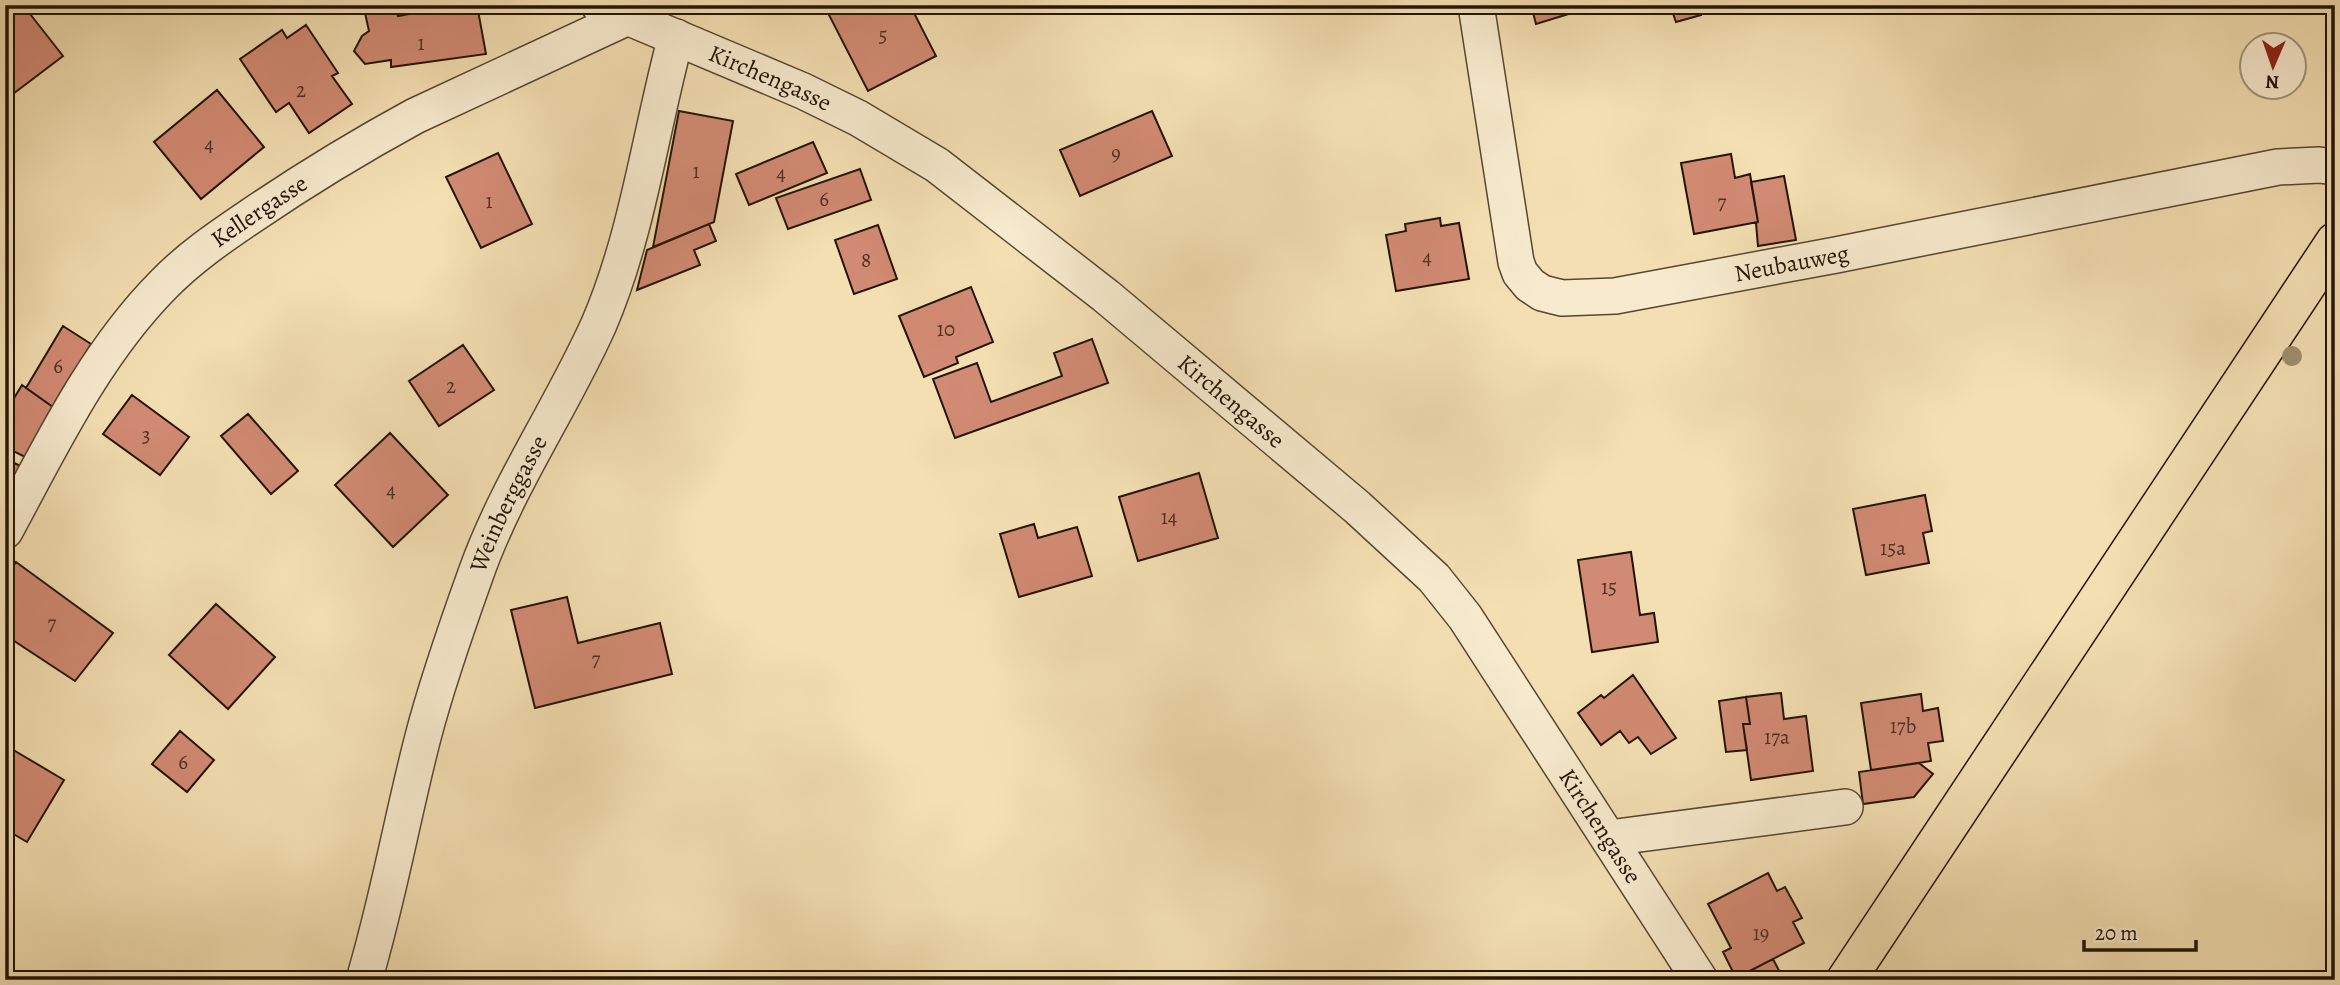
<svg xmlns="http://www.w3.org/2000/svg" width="2340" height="985" font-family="Alegreya,serif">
<rect width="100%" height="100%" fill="#f3dfb2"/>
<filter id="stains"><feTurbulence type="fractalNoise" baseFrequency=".00286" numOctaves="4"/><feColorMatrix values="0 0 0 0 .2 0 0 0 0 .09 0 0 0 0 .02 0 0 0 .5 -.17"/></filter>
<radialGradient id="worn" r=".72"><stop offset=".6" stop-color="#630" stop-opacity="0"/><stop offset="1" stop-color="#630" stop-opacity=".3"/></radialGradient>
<path fill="#d18a73" stroke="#231406" stroke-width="2" d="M23 5 63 56 5 100V19Z
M456 5H477L486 54 391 67V60L365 64 354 51 362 36 369 31 365 13 394 6 398 16Z
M848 5H910L936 56 868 91 829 15Z
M1531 5H1598L1536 24Z
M1670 5H1698L1701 15 1676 22Z
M306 25 338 73 332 76 352 104 309 133 289 103 276 112 240 59 282 30 287 38Z
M217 90 264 147 201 199 154 142Z
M679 111 733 121 714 222 653 247Z
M1152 111 1172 156 1080 196 1060 150Z
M813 142 827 173 749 205 736 174Z
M498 153 532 224 481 248 446 177Z
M1731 154 1735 178 1750 174 1758 222 1694 234 1681 163Z
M860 169 871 200 788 229 776 198Z
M1784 176 1796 240 1758 246 1756 223 1758 222 1751 182Z
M1440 218 1441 226 1459 223 1469 279 1396 291 1386 235 1406 231 1405 224Z
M709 224 716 241 694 250 700 265 637 290 647 250Z
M878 225 897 279 854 294 835 240Z
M971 287 993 342 956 357 958 363 924 377 899 316Z
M63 326 91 344 53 407 26 388Z
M1092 339 1108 383 955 438 933 379 977 363 991 402 1062 376 1054 353Z
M463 345 494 390 439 426 409 381Z
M22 385 53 407 25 457 5 447V413Z
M132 395 189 437 160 475 103 434Z
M248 414 298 471 271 494 221 436Z
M390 433 448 495 393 547 335 485Z
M5 458 22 467 5 498Z
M1199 473 1218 538 1138 561 1119 497Z
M1925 495 1932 531 1923 533 1929 563 1866 575 1853 509Z
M1034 524 1038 538 1077 527 1092 576 1019 597 1000 534Z
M1631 552 1640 615 1654 613 1658 642 1592 652 1578 560Z
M16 562 113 633 75 681 8 637 5 642V579Z
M567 597 578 643 660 623 672 674 535 708 511 610Z
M216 604 275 657 228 709 169 655Z
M1633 675 1676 738 1651 754 1638 737 1629 743 1620 731 1601 745 1578 713 1601 695 1604 698Z
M1781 693 1784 719 1806 716 1813 771 1751 780 1743 724H1750L1746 697Z
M1921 694 1923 711 1938 708 1943 741 1928 743 1931 761 1871 770 1861 703Z
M1746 697 1750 724H1743L1747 750 1726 752 1719 701Z
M180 731 214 760 187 792 152 764Z
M5 745 64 780 27 842 5 829Z
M1919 763 1933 774 1914 797 1863 804 1859 772Z
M1768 873 1777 891 1785 887 1802 918 1793 922 1804 943 1736 978 1723 952 1731 948 1708 904Z
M1773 959 1784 980H1737L1736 978Z"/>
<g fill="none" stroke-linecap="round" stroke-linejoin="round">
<defs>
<g id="minor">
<path id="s1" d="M599 5 803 91 858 118 937 165 1106 296 1357 507 1434 578 1465 617 1700 980"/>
<path id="s2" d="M1476 5 1516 262 1520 273 1530 285 1542 293 1562 298 1615 296 1836 255 2278 167 2319 165 2335 167"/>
<path id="s3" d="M5 531C51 446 94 355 163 285 189 258 220 237 251 216 304 180 358 147 415 116L641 11"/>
<path d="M1609 838 1845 807"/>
<path id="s4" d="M364 980C388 900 402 818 423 737 437 683 456 629 475 576 506 487 561 409 599 324 638 233 650 133 676 37"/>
</g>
<path id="major" d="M1846 980 2335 242"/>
</defs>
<use href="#minor" stroke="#574731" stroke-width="38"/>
<use href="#major" stroke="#231406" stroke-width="41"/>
<use href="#minor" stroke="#f7eacd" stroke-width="35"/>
<use href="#major" stroke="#f3dfb2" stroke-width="38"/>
</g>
<circle fill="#9f906d" cx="2292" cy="356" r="10"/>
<g text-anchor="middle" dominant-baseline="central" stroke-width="5" stroke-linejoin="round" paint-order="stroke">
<g font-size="21" fill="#4e3221">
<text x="883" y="35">5</text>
<text x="421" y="43">1</text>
<text x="301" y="90">2</text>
<text x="209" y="144">4</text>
<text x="1116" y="153">9</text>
<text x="696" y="171">1</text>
<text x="781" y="173">4</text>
<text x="824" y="199">6</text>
<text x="489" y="201">1</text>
<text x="1722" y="202">7</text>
<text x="1427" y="257">4</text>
<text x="866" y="260">8</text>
<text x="946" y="329">10</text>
<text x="58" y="366">6</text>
<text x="451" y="386">2</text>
<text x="146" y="435">3</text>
<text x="391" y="490">4</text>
<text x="1169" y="517">14</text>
<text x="1893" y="548">15a</text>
<text x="1609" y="587">15</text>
<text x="52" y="623">7</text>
<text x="596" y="659">7</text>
<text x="1903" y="726">17b</text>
<text x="1777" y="737">17a</text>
<text x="183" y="762">6</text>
<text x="1761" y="933">19</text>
</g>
<g font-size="24" fill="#231406" stroke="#f7eacd">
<text stroke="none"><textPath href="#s1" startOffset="186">Kirchengasse</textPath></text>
<text stroke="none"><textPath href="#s3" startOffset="415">Kellergasse</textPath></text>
<text stroke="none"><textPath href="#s2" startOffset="555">Neubauweg</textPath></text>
<text stroke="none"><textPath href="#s1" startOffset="752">Kirchengasse</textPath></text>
<text stroke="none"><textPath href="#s4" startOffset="499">Weinberggasse</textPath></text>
<text stroke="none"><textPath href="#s1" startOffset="1320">Kirchengasse</textPath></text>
</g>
</g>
<rect width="2340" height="985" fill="none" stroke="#f3dfb2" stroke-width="28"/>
<rect x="7" y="7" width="2326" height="971" fill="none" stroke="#231406" stroke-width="3.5"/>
<rect x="14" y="14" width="2312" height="957" fill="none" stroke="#231406" stroke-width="2"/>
<g transform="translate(2273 66) rotate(182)"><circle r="33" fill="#f7eacd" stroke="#a2947d" stroke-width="2"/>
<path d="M0-5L12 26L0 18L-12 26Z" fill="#8f2418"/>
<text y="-10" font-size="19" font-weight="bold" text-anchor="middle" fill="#231406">N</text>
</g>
<path d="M2084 940v10h112v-10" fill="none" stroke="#231406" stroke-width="3.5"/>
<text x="2095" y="940" font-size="21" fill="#231406" stroke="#f7eacd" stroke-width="5" paint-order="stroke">20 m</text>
<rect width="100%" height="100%" filter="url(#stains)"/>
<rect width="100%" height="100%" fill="url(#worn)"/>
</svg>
